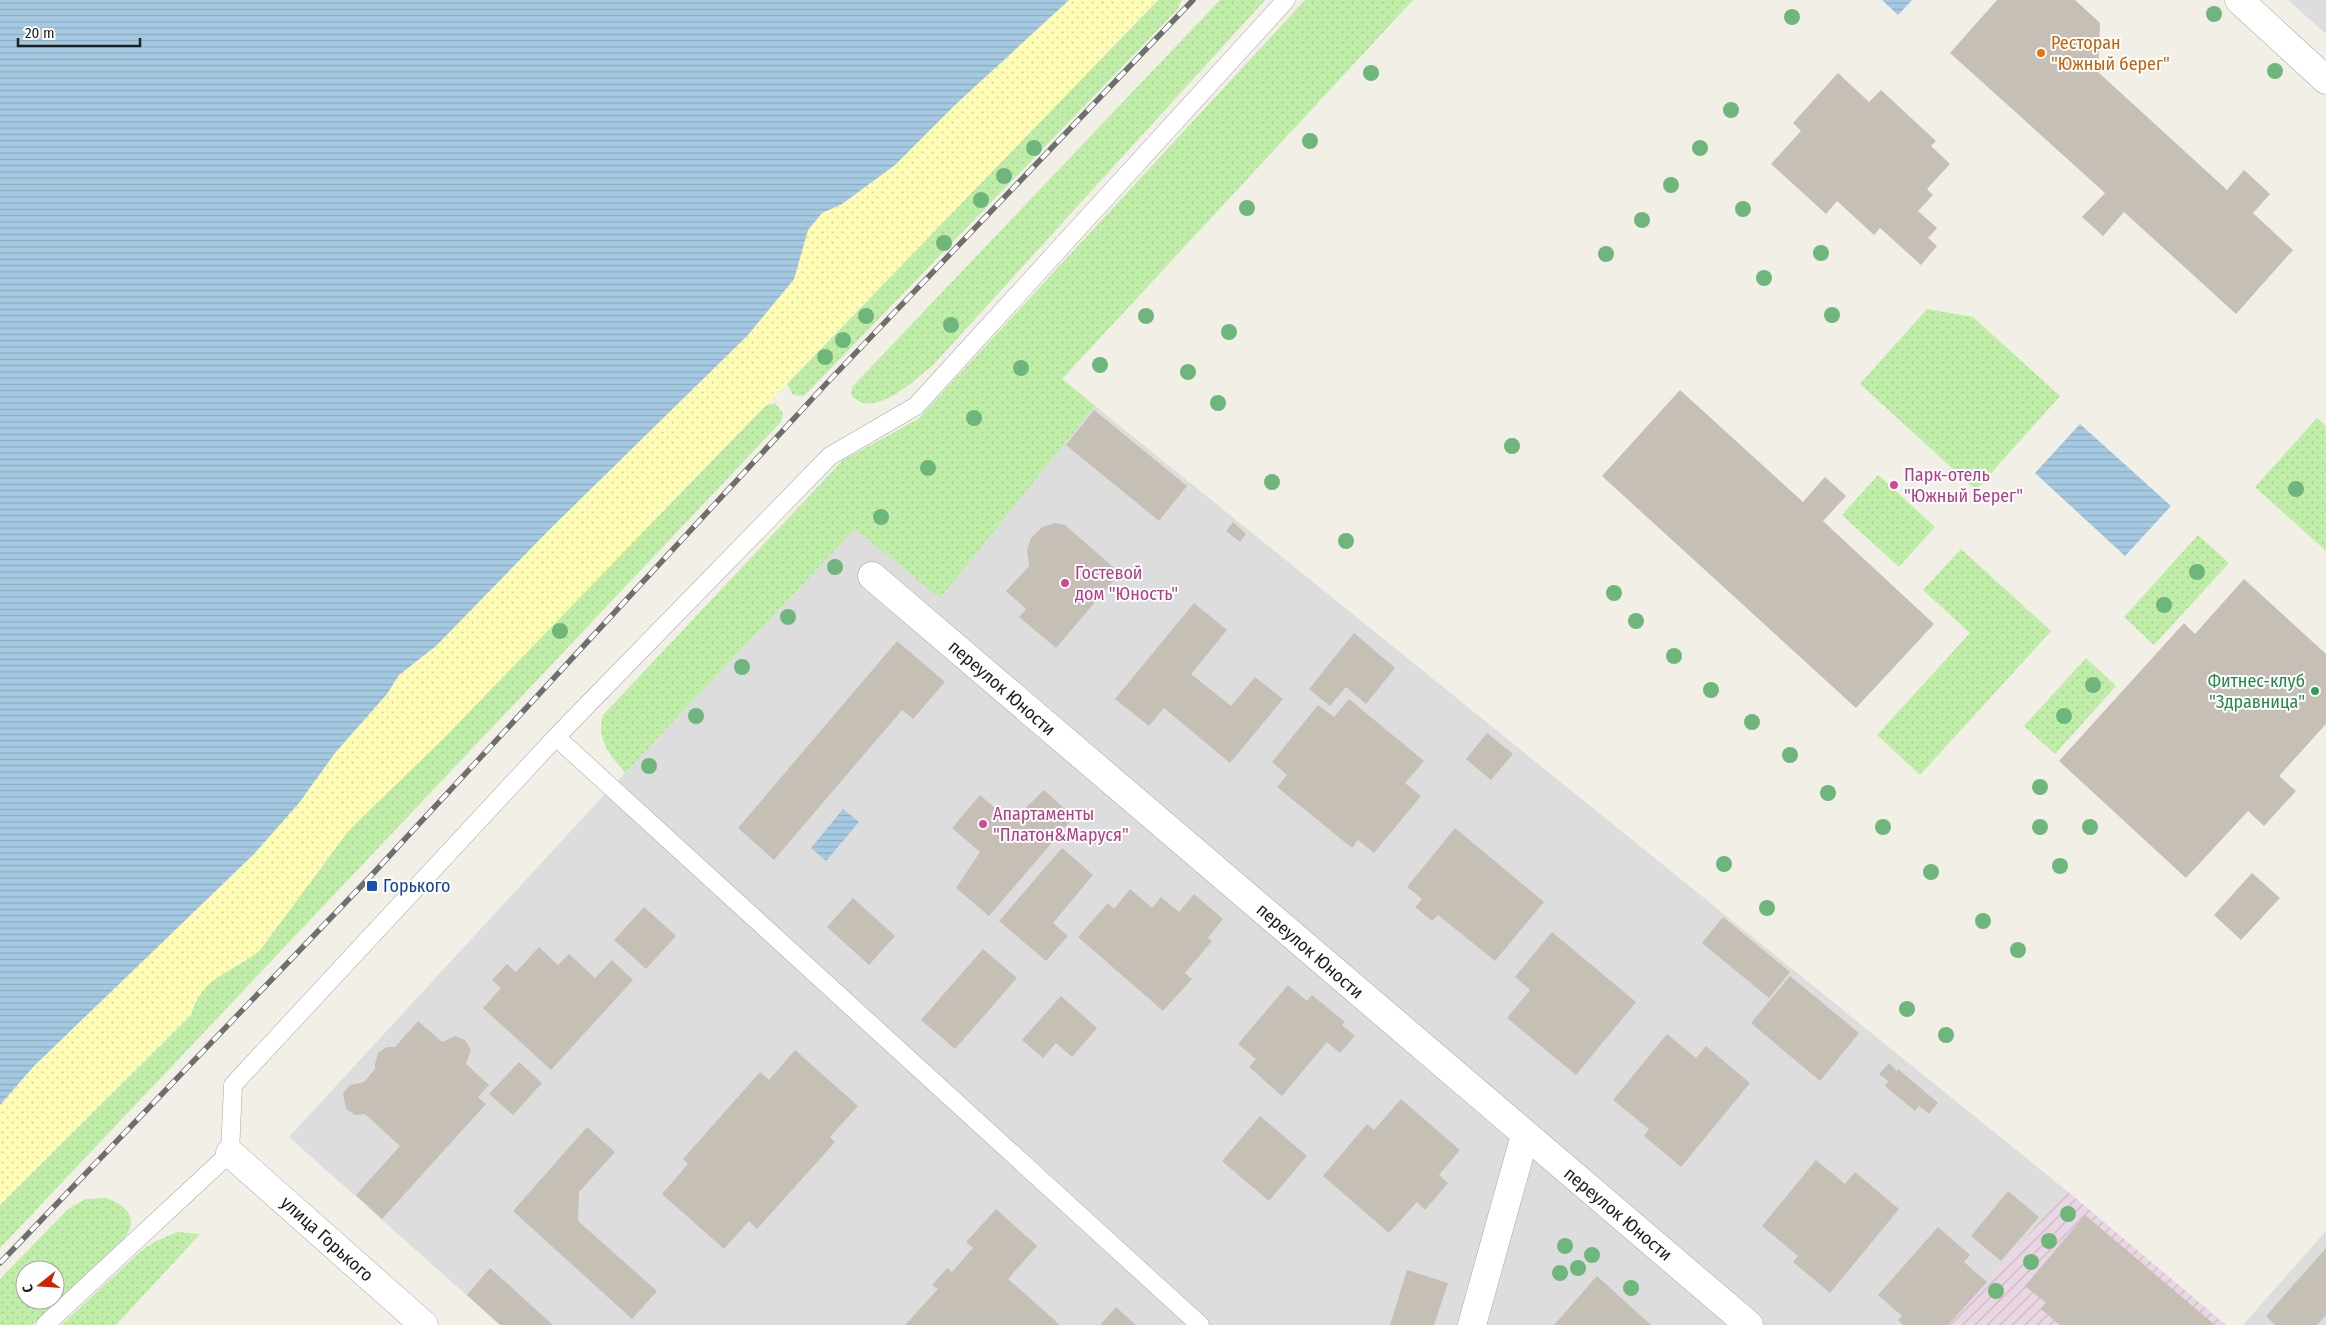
<svg xmlns="http://www.w3.org/2000/svg" width="2326" height="1325" font-family="'Fira Sans Condensed',sans-serif">
<defs>
<pattern id="industrial-furrows" width="10" height="10" patternUnits="userSpaceOnUse" patternTransform="scale(1.25)"><rect width="10" height="10" fill="#ebd7e4"/><path d="M-1 1l2-2M0 10L10 0M9 11l2-2" fill="none" stroke="#c9b8c3"/></pattern>
<pattern id="grass-dots" width="8" height="8" patternUnits="userSpaceOnUse" patternTransform="scale(1.25)"><rect width="8" height="8" fill="#c0eea9"/><path d="M2 2h.1M6 6h.1" fill="none" stroke="#a5cc91" stroke-width="1.8" stroke-linecap="round"/></pattern>
<pattern id="sand-dots" width="8" height="8" patternUnits="userSpaceOnUse" patternTransform="scale(1.25)"><rect width="8" height="8" fill="#fffcb6"/><path d="M2 2h.1M6 6h.1" fill="none" stroke="#dad89c" stroke-width="1.8" stroke-linecap="round"/></pattern>
<pattern id="water-rules" width="6" height="5" patternUnits="userSpaceOnUse" patternTransform="scale(1.25)"><rect width="6" height="5" fill="#a4c9e1"/><path d="M0 2.5h6" fill="none" stroke="#8dacc1"/></pattern>
</defs>
<rect width="100%" height="100%" fill="#f1efe6"/>
<path fill="#dedddd" d="M2288 0H2326V34Z
M1026 348 1095 406 2067 1191 2226 1325H500L289 1137 591 809Z
M2326 1231V1325H2243Z"/>
<path fill="url(#industrial-furrows)" d="M2067 1191 2226 1325H1948Z"/>
<path fill="url(#grass-dots)" fill-rule="evenodd" d="M1158 0H1182L1178 9 807 393 803 396 793 395 787 384Z
M1220 0H1265L934 364C915 380 873 421 851 395L852 387Z
M1305 0H1413L1062 379 1095 406 940 598 855 529 625 773C610 755 596 739 603 715L843 460 918 419Z
M1927 309 1973 317 2060 396 1976 490 1860 384Z
M775 403 783 413 781 422 0 1248V1205L191 1015C201 976 234 972 260 950L349 830 765 406Z
M2317 418 2326 426V551L2255 487Z
M1878 475 1935 527 1899 567 1842 515Z
M2198 535 2229 563 2154 645 2124 617Z
M1961 549 2051 631 1920 775 1877 735 1970 633 1923 590Z
M2086 658 2116 686 2055 754 2024 726Z
M106 1198C128 1207 140 1217 123 1240L32 1325H0V1279L68 1209 86 1199ZM25 1270H55V1300H25Z
M177 1232 200 1234 116 1325H61L142 1250 156 1241Z"/>
<path fill="url(#sand-dots)" d="M1069 0H1158L442 740 349 830 260 950C234 972 201 976 191 1015L0 1205V1105L34 1066 254 854 299 803 335 753 387 694 399 675 436 646 547 532 748 335 794 279 808 229 822 213 842 204 895 165 956 104Z"/>
<path fill="url(#water-rules)" d="M0 0H1069L956 104 895 165 842 204 822 213 808 230 794 279 748 335 547 532 436 646 399 675 387 694 335 753 299 803 254 854 34 1066 0 1105Z
M1882 0H1912L1898 15Z
M2080 424 2171 506 2125 556 2035 473Z
M843 809 859 822 826 861 811 848Z"/>
<path fill="#c6bfb5" d="M1997 0H2075L2100 23 2098 72 2227 190 2244 170 2270 194 2253 213 2293 250 2236 314 2124 212 2103 236 2082 217 2105 193 1950 53Z
M1838 73 1869 102 1881 90 1936 141 1931 146 1950 164 1927 189 1933 195 1918 211 1937 228 1928 238 1937 246 1921 265 1880 228 1874 235 1837 201 1826 214 1771 164 1801 131 1793 123Z
M1680 390 1803 502 1825 477 1846 496 1823 521 1934 624 1856 708 1602 476Z
M1094 410 1187 486 1159 521 1066 445Z
M1233 522 1246 534 1240 542 1226 531Z
M1056 523 1065 525 1120 573 1056 648 1019 617 1026 609 1006 591 1029 566 1027 550 1031 538 1042 527Z
M2244 579 2326 654V724L2279 776 2296 791 2264 826 2248 811 2186 878 2059 761 2184 623 2195 634Z
M1194 603 1227 630 1191 674 1231 706 1255 677 1283 699 1230 763 1164 708 1149 726 1115 699Z
M1354 633 1395 668 1366 704 1346 687 1330 706 1309 689Z
M897 641 945 682 913 719 902 710 774 860 738 828Z
M1349 699 1424 761 1405 783 1421 796 1374 853 1358 840 1352 848 1277 787 1287 775 1272 762 1318 705 1334 717Z
M1487 733 1513 754 1491 780 1466 759Z
M1044 790 1074 817 989 916 956 888 980 852 952 828 980 795 1011 822Z
M1455 828 1544 902 1495 961 1438 915 1432 921 1415 907 1422 899 1407 887Z
M1062 848 1093 875 1053 923 1068 936 1046 961 999 921Z
M2252 873 2280 898 2241 940 2214 915Z
M1130 889 1152 908 1161 897 1179 912 1194 894 1223 919 1208 938 1212 941 1185 973 1192 979 1163 1011 1078 937 1108 903 1114 909Z
M853 898 895 936 869 965 827 927Z
M644 907 676 936 646 969 614 940Z
M1723 917 1790 972 1769 998 1702 943Z
M1552 932 1636 1002 1576 1075 1507 1018 1530 990 1515 977Z
M539 947 558 965 569 954 595 978 612 960 633 980 551 1070 483 1008 501 988 492 980 507 964 516 972Z
M983 949 1017 978 955 1049 921 1020Z
M1790 976 1859 1033 1820 1081 1751 1023Z
M1288 985 1307 1001 1312 995 1345 1022 1342 1025 1355 1036 1340 1053 1327 1042 1282 1096 1249 1067 1256 1059 1238 1044Z
M1061 996 1097 1028 1072 1057 1056 1043 1043 1058 1022 1040Z
M418 1021 442 1042 455 1036 465 1040 471 1050 466 1064 489 1085 478 1097 486 1104 382 1219 356 1195 400 1146 365 1114 355 1115 346 1109 343 1093 350 1085 364 1082 375 1069V1064L378 1053 387 1047H395Z
M1667 1034 1696 1058 1706 1046 1750 1083 1681 1167 1644 1136 1649 1129 1613 1100Z
M795 1050 858 1106 830 1137 835 1142 757 1229 749 1221 724 1249 662 1194 688 1164 683 1159 760 1072 769 1080Z
M519 1062 542 1083 513 1115 489 1094Z
M1889 1063 1897 1071 1898 1069 1938 1103 1929 1114 1919 1106 1915 1111 1885 1086 1888 1081 1879 1074Z
M1401 1099 1460 1150 1439 1175 1448 1183 1425 1210 1417 1202 1389 1233 1323 1176 1367 1124 1374 1130Z
M1260 1116 1307 1156 1269 1201 1222 1161Z
M587 1127 615 1152 579 1192 578 1221 657 1291 632 1319 513 1211Z
M1816 1160 1845 1184 1855 1172 1899 1209 1830 1293 1793 1262 1798 1256 1762 1226Z
M2008 1191 2039 1217 2001 1261 1971 1236Z
M996 1209 1037 1246 1008 1279 1060 1325H905L938 1289 932 1285 947 1268 952 1272 973 1248 966 1242Z
M2085 1215 2215 1325H2060L2041 1309 2046 1303 2025 1286Z
M1938 1227 1970 1255 1964 1262 1987 1282 1948 1325H1903L1898 1320 1902 1316 1878 1295Z
M2326 1248V1315L2317 1325H2275L2266 1316Z
M490 1268 553 1325H500L467 1295Z
M1407 1270 1448 1283 1434 1325H1390Z
M1597 1276 1651 1325H1554Z
M1116 1307 1136 1325H1100Z"/>
<g fill="none" stroke-linecap="round" stroke-linejoin="round">
<defs>
<path id="service" d="M556 737 1200 1325
M45 1325 230 1153 233 1085 556 737 830 456 916 406 1286 0"/>
<path id="minor" d="M2239 0 2326 80
M872 576 1749 1325
M230 1153 424 1325
M1472 1325 1525 1135"/>
</defs>
<use href="#service" stroke="#a7a7a7" stroke-width="19"/>
<use href="#minor" stroke="#a7a7a7" stroke-width="29"/>
<use href="#service" stroke="#fff" stroke-width="18"/>
<use href="#minor" stroke="#fff" stroke-width="28"/>
<defs>
<path id="rail" d="M0 1263 368 879 825 385 1193 0"/>
</defs>
<use href="#rail" stroke="#6e6e6e" stroke-width="5.5"/>
<use href="#rail" stroke="#fff" stroke-width="4" stroke-dasharray="11" stroke-linecap="butt"/>
</g>
<g fill="#6fb67c">
<circle cx="2214" cy="14" r="8"/>
<circle cx="1792" cy="17" r="8"/>
<circle cx="2275" cy="71" r="8"/>
<circle cx="1371" cy="73" r="8"/>
<circle cx="1731" cy="110" r="8"/>
<circle cx="1310" cy="141" r="8"/>
<circle cx="1034" cy="148" r="8"/>
<circle cx="1700" cy="148" r="8"/>
<circle cx="1004" cy="176" r="8"/>
<circle cx="1671" cy="185" r="8"/>
<circle cx="981" cy="200" r="8"/>
<circle cx="1247" cy="208" r="8"/>
<circle cx="1743" cy="209" r="8"/>
<circle cx="1642" cy="220" r="8"/>
<circle cx="944" cy="243" r="8"/>
<circle cx="1821" cy="253" r="8"/>
<circle cx="1606" cy="254" r="8"/>
<circle cx="1764" cy="278" r="8"/>
<circle cx="1832" cy="315" r="8"/>
<circle cx="866" cy="316" r="8"/>
<circle cx="1146" cy="316" r="8"/>
<circle cx="951" cy="325" r="8"/>
<circle cx="1229" cy="332" r="8"/>
<circle cx="843" cy="340" r="8"/>
<circle cx="825" cy="357" r="8"/>
<circle cx="1100" cy="365" r="8"/>
<circle cx="1021" cy="368" r="8"/>
<circle cx="1188" cy="372" r="8"/>
<circle cx="1218" cy="403" r="8"/>
<circle cx="974" cy="418" r="8"/>
<circle cx="1512" cy="446" r="8"/>
<circle cx="928" cy="468" r="8"/>
<circle cx="1272" cy="482" r="8"/>
<circle cx="2296" cy="489" r="8"/>
<circle cx="881" cy="517" r="8"/>
<circle cx="1346" cy="541" r="8"/>
<circle cx="835" cy="567" r="8"/>
<circle cx="2197" cy="572" r="8"/>
<circle cx="1614" cy="593" r="8"/>
<circle cx="2164" cy="605" r="8"/>
<circle cx="788" cy="617" r="8"/>
<circle cx="1636" cy="621" r="8"/>
<circle cx="560" cy="631" r="8"/>
<circle cx="1674" cy="656" r="8"/>
<circle cx="742" cy="667" r="8"/>
<circle cx="2093" cy="685" r="8"/>
<circle cx="1711" cy="690" r="8"/>
<circle cx="696" cy="716" r="8"/>
<circle cx="2064" cy="716" r="8"/>
<circle cx="1752" cy="722" r="8"/>
<circle cx="1790" cy="755" r="8"/>
<circle cx="649" cy="766" r="8"/>
<circle cx="2040" cy="787" r="8"/>
<circle cx="1828" cy="793" r="8"/>
<circle cx="1883" cy="827" r="8"/>
<circle cx="2040" cy="827" r="8"/>
<circle cx="2090" cy="827" r="8"/>
<circle cx="1724" cy="864" r="8"/>
<circle cx="2060" cy="866" r="8"/>
<circle cx="1931" cy="872" r="8"/>
<circle cx="1767" cy="908" r="8"/>
<circle cx="1983" cy="921" r="8"/>
<circle cx="2018" cy="950" r="8"/>
<circle cx="1907" cy="1009" r="8"/>
<circle cx="1946" cy="1035" r="8"/>
<circle cx="2068" cy="1214" r="8"/>
<circle cx="2049" cy="1241" r="8"/>
<circle cx="1565" cy="1246" r="8"/>
<circle cx="1592" cy="1255" r="8"/>
<circle cx="2031" cy="1262" r="8"/>
<circle cx="1578" cy="1268" r="8"/>
<circle cx="1560" cy="1273" r="8"/>
<circle cx="1631" cy="1288" r="8"/>
<circle cx="1996" cy="1291" r="8"/>
</g>
<circle fill="#e8710a" stroke="#fff" stroke-width="2" cx="2041" cy="53" r="5"/>
<g fill="#d1479c" stroke="#fff" stroke-width="2">
<circle cx="1894" cy="485" r="5"/>
<circle cx="1065" cy="583" r="5"/>
<circle cx="983" cy="824" r="5"/>
</g>
<circle fill="#2e9e5b" stroke="#fff" stroke-width="2" cx="2315" cy="691" r="5"/>
<rect fill="#1a4fb4" stroke="#fff" stroke-width="2" x="366" y="880" width="12" height="12" rx="2.5"/>
<g text-anchor="middle" dominant-baseline="central" stroke-width="4" stroke-linejoin="round" paint-order="stroke">
<g font-size="18" fill="#c56008" stroke="#fff" text-anchor="start">
<text x="2051" y="43">Ресторан<tspan x="2051" dy="21">"Южный берег"</tspan></text>
</g>
<g font-size="18" fill="#b23c85" stroke="#fff" text-anchor="start">
<text x="1904" y="475">Парк-отель<tspan x="1904" dy="21">"Южный Берег"</tspan></text>
<text x="1075" y="573">Гостевой<tspan x="1075" dy="21">дом "Юность"</tspan></text>
<text x="993" y="814">Апартаменты<tspan x="993" dy="21">"Платон&amp;Маруся"</tspan></text>
</g>
<g font-size="18" fill="#27864d" stroke="#fff" text-anchor="end">
<text x="2305" y="681">Фитнес-клуб<tspan x="2305" dy="21">"Здравница"</tspan></text>
</g>
<g font-size="18" fill="#202020" stroke="#fff">
<text transform="translate(1002 688) rotate(41)">переулок Юности</text>
<text transform="translate(1310 951) rotate(41)">переулок Юности</text>
<text transform="translate(1618 1214) rotate(40)">переулок Юности</text>
<text transform="translate(327 1239) rotate(42)">улица Горького</text>
</g>
<g font-size="18" fill="#164399" stroke="#fff" text-anchor="start">
<text x="383" y="886">Горького</text>
</g>
</g>
<g transform="translate(40 1285) rotate(253)"><circle r="24" fill="#ffffff" stroke="#a6a6a6"/>
<path d="M0-4L9 19L0 12L-9 19Z" fill="#d02200"/>
<text y="-8" font-size="14" font-weight="bold" text-anchor="middle" fill="#202020">С</text>
</g>
<path d="M18 38v8h122v-8" fill="none" stroke="#202020" stroke-width="2.5"/>
<text x="25" y="38" font-size="15" fill="#202020" stroke="#ffffff" stroke-width="4" paint-order="stroke">20 m</text>
</svg>
